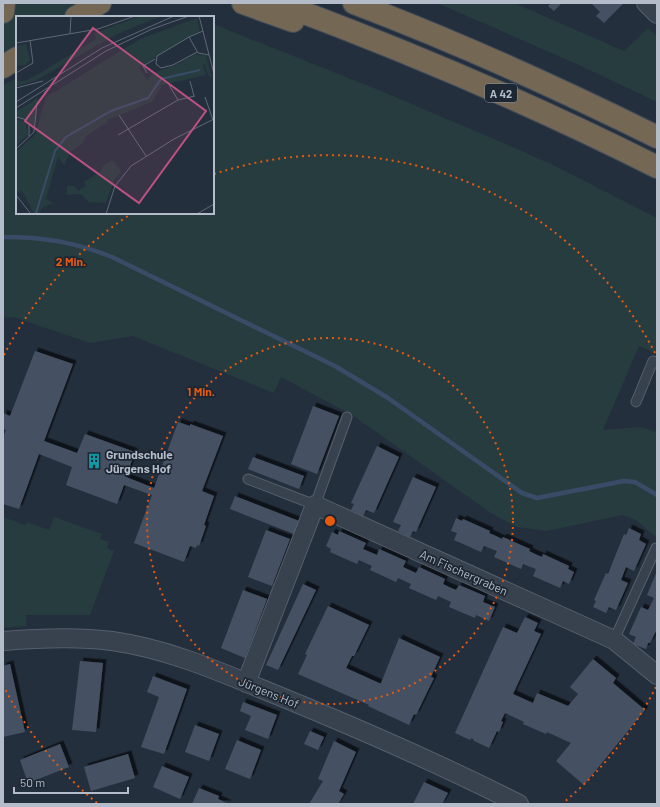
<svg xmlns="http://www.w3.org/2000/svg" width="660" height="807" font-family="Barlow,sans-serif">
<defs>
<filter id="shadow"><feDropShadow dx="3.5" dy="-3.5" stdDeviation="0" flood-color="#0009"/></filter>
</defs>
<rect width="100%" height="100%" fill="#242f3e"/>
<path fill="#263c3f" d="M9 3H88L66 17H17V53L3 61V26Z
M437 3H514L624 51 648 28 657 36V102L579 65Z
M213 24 381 91 508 145 555 166 657 218V354L639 346 603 430 640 427 657 432V538L636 520 623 515 546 531 517 527 491 513 352 415 281 377 274 393 133 336 90 343 13 317 3 318V85L17 78V213H213Z
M3 517 25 525 27 522 49 530 54 517 102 534 100 539 109 542 107 548 114 551 90 615H26V626L3 628Z"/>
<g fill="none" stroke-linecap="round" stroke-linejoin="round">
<path stroke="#394c67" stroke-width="4.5" d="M3 237C44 237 74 242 112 257L335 366 388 398 522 493 537 498 624 481 635 482 657 495"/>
</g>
<path fill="#455162" filter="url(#shadow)" d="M551 3H562L554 11 548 6Z
M591 3H621L623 4 604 23 596 16 600 12Z
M35 351 73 364 44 441 77 453 85 434 135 452 126 477 154 488 178 422 190 426V424L223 436 202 491 214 496 204 525 206 526 199 546 197 545 196 548 190 546 184 562 134 543 152 495 124 485 117 504 66 485 72 467 39 454 19 509 3 504V437L6 430 3 429V413L10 416Z
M313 406 339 416 317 474 291 464Z
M377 446 399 457 374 513 366 510 363 516 351 510 354 504 351 503Z
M253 457 304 476 299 489 248 469Z
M413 477 436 487 416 532 413 531 410 537 398 531 401 525 393 522Z
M235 496 299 521 294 534 230 509Z
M456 518 462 521 463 519 490 531 489 533 496 536 502 539 503 537 530 549 529 551 535 554 542 557 543 554 569 566 568 569 574 572 569 584 563 581 560 588 533 576 536 569 523 564 521 569 494 557 497 551 484 546 481 552 454 540 457 533 451 531Z
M629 528 641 534 639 540 646 544 634 571 626 567 621 580 628 583 616 610 609 607 606 613 593 607 596 601 594 600 606 573 608 574 624 534 626 535Z
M266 530 290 539 272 586 248 577Z
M339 531 366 543 363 549 377 555 379 549 406 561 403 567 416 573 419 567 445 579 443 584 449 587 456 590 459 585 485 596 483 602 495 607 489 621 476 615 475 618 449 607 451 602 438 596 436 600 409 588 411 584 398 578 396 582 370 570 372 566 359 560 357 564 330 552 331 549 326 546 332 532 338 535Z
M657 571V629L650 643H648L646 649 633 644 636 637 629 634 641 607 648 610 654 598 647 595Z
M303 584 316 590 278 670 266 665Z
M243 590 267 599 245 658 221 648Z
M328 606 369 625 354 656H352L346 668 379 683H381L399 638 440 657 431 677 434 678 416 715 414 714 409 725 368 706 369 705 298 674 307 655 305 654Z
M525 617 538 623 534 631 541 634 513 694 533 703 537 693 568 706 578 694 570 687 593 659 616 678 613 683 645 710 584 785 556 761 571 743 547 732 546 734 523 724 524 722 505 713 501 721 503 722 499 732 497 731 489 748 474 741V740L471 738 470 740 455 733 503 627 517 633Z
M80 661 103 663 96 732 72 730Z
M10 664 25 732 3 737V666Z
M153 676 187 689 164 754 141 747 159 697 147 692Z
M243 702 277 715 268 739 245 730 251 716 240 711Z
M195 725 219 734 209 761 185 752Z
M310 731 324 737 318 750 304 744Z
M237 740 261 750 250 779 225 769Z
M334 741 356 752 339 791 344 794 338 804H309L323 781 318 779Z
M60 744 69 767 28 783 20 760Z
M128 754 135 778 91 791 84 767Z
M162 766 189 777 180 799 153 787Z
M424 782 448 793 442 804H413Z
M199 788 219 796 218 799 229 804H192Z"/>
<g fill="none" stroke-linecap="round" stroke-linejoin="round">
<defs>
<path id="lane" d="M636 402 653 361 657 363
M248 479 315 505 347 417
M614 640 656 548"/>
<path id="street" d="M646 3 657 14
M3 641C39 638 76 636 112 641 170 649 225 674 279 696 360 729 440 764 519 804
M246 683 315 505 614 640 657 675"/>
<path id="highway" d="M243 3 293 21
M278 3C407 51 534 105 657 167
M354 3C457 42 558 88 657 137
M3 12 4 3
M76 17 100 3
M3 67 17 58"/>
</defs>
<use href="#lane" stroke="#565f6c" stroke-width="11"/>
<use href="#street" stroke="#565f6c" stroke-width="20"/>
<use href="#highway" stroke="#434c59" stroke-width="24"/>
<use href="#lane" stroke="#38414e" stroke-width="9"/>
<use href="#street" stroke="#38414e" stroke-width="18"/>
<use href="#highway" stroke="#746855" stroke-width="22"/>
</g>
<g fill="none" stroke="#e8590c" stroke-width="2" stroke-dasharray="2 4">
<circle cx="330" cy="521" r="183"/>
<path d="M656 687A366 366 0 0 1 563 803M97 803A366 366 0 0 1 4 687M4 355A366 366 0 0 1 131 214M214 174A366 366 0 0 1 656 355"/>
</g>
<defs>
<symbol id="building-bare" viewBox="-9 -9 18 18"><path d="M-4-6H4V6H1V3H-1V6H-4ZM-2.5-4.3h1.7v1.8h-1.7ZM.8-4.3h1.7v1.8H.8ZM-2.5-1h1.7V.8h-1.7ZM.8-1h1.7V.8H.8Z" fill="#0f9aa8" stroke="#1d2633" stroke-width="2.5" paint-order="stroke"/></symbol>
</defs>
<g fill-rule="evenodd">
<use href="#building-bare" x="83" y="450" width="22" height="22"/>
</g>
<g text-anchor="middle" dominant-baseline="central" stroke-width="3.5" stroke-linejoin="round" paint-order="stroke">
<rect fill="#1d2633" stroke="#878f9c" stroke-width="1" x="485" y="84" width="32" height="18" rx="3"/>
<g font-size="11" font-weight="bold" fill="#b4bcc9">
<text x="501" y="93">A 42</text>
</g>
<g font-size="12" font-weight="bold" fill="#b4bcc9" stroke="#1d2633" text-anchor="start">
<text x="106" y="454">Grundschule<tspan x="106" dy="14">Jürgens Hof</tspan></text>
</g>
<g font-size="12" fill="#b4bcc9" stroke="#1d2633">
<text transform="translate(464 572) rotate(24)">Am Fischergraben</text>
<text transform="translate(269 692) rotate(22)">Jürgens Hof</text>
</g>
</g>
<g transform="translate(16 16)">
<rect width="198" height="198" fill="#242f3e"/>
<path d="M125 0H145L99 19 19 65 0 70V65H9L21 59 80 23 79 17ZM181 2 184 15 123 51 131 64 137 57 160 49 179 38 190 40 196 62 192 59 189 48 187 49 190 59 146 69 136 86 91 104 92 106 70 120 67 127 55 135 48 149 42 141 30 183 37 187 26 192 23 198H18L5 173 4 178 0 173V136L19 119 30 81 124 23ZM10 28 14 44 9 49 0 50V30ZM21 82H22L17 115 15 110 0 100V96ZM0 103 10 107 12 119 0 129ZM95 145H98L105 155 98 164 90 187 73 186 65 178 51 179V170H58L62 175 70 170 68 166 85 155 87 150Z" fill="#263c3f"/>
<path fill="none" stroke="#394c67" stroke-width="2" d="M20 197 39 135 50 121 95 95 132 82 145 63 184 54"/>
<path fill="none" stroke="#5e6776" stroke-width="1" d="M183 0 198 58M187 15 173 21 182 37 193 39M54 18 55 0M173 21 141 40 140 48 145 52 157 49 181 36M0 27 82 13 119 0M0 57 17 47 14 24M131 57 127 50 139 43M174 65 178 80M153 69 162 84M0 72 27 65M189 81 197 104M0 86 86 32 158 0M0 92 90 35 136 13 173 0M103 99 130 140M0 101 8 103 13 108V120M102 119 162 84 179 80M0 133 18 116 21 87 30 75M0 179 15 198M90 198 99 170 115 150 158 123 198 103M181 198 198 188"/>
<path fill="#bd5182" fill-opacity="0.15" stroke="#bd5182" stroke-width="2" d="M77 12 190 95 123 187 9 105Z"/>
<rect width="198" height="198" fill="none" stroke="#b4bcc9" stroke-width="2"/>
</g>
<circle cx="330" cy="521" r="6" fill="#e8590c" stroke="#1d2633" stroke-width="2"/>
<g font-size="12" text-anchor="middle" font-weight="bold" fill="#e8590c" stroke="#1d2633" stroke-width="3.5" stroke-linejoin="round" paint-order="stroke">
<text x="71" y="266">2 Min.</text>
<text x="201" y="396">1 Min.</text>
</g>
<rect width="660" height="807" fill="none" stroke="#b4bcc9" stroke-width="8"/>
<path d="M14 787v6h114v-6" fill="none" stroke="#b4bcc9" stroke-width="2"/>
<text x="20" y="787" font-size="12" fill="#b4bcc9" stroke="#1d2633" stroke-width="3" paint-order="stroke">50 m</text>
</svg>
